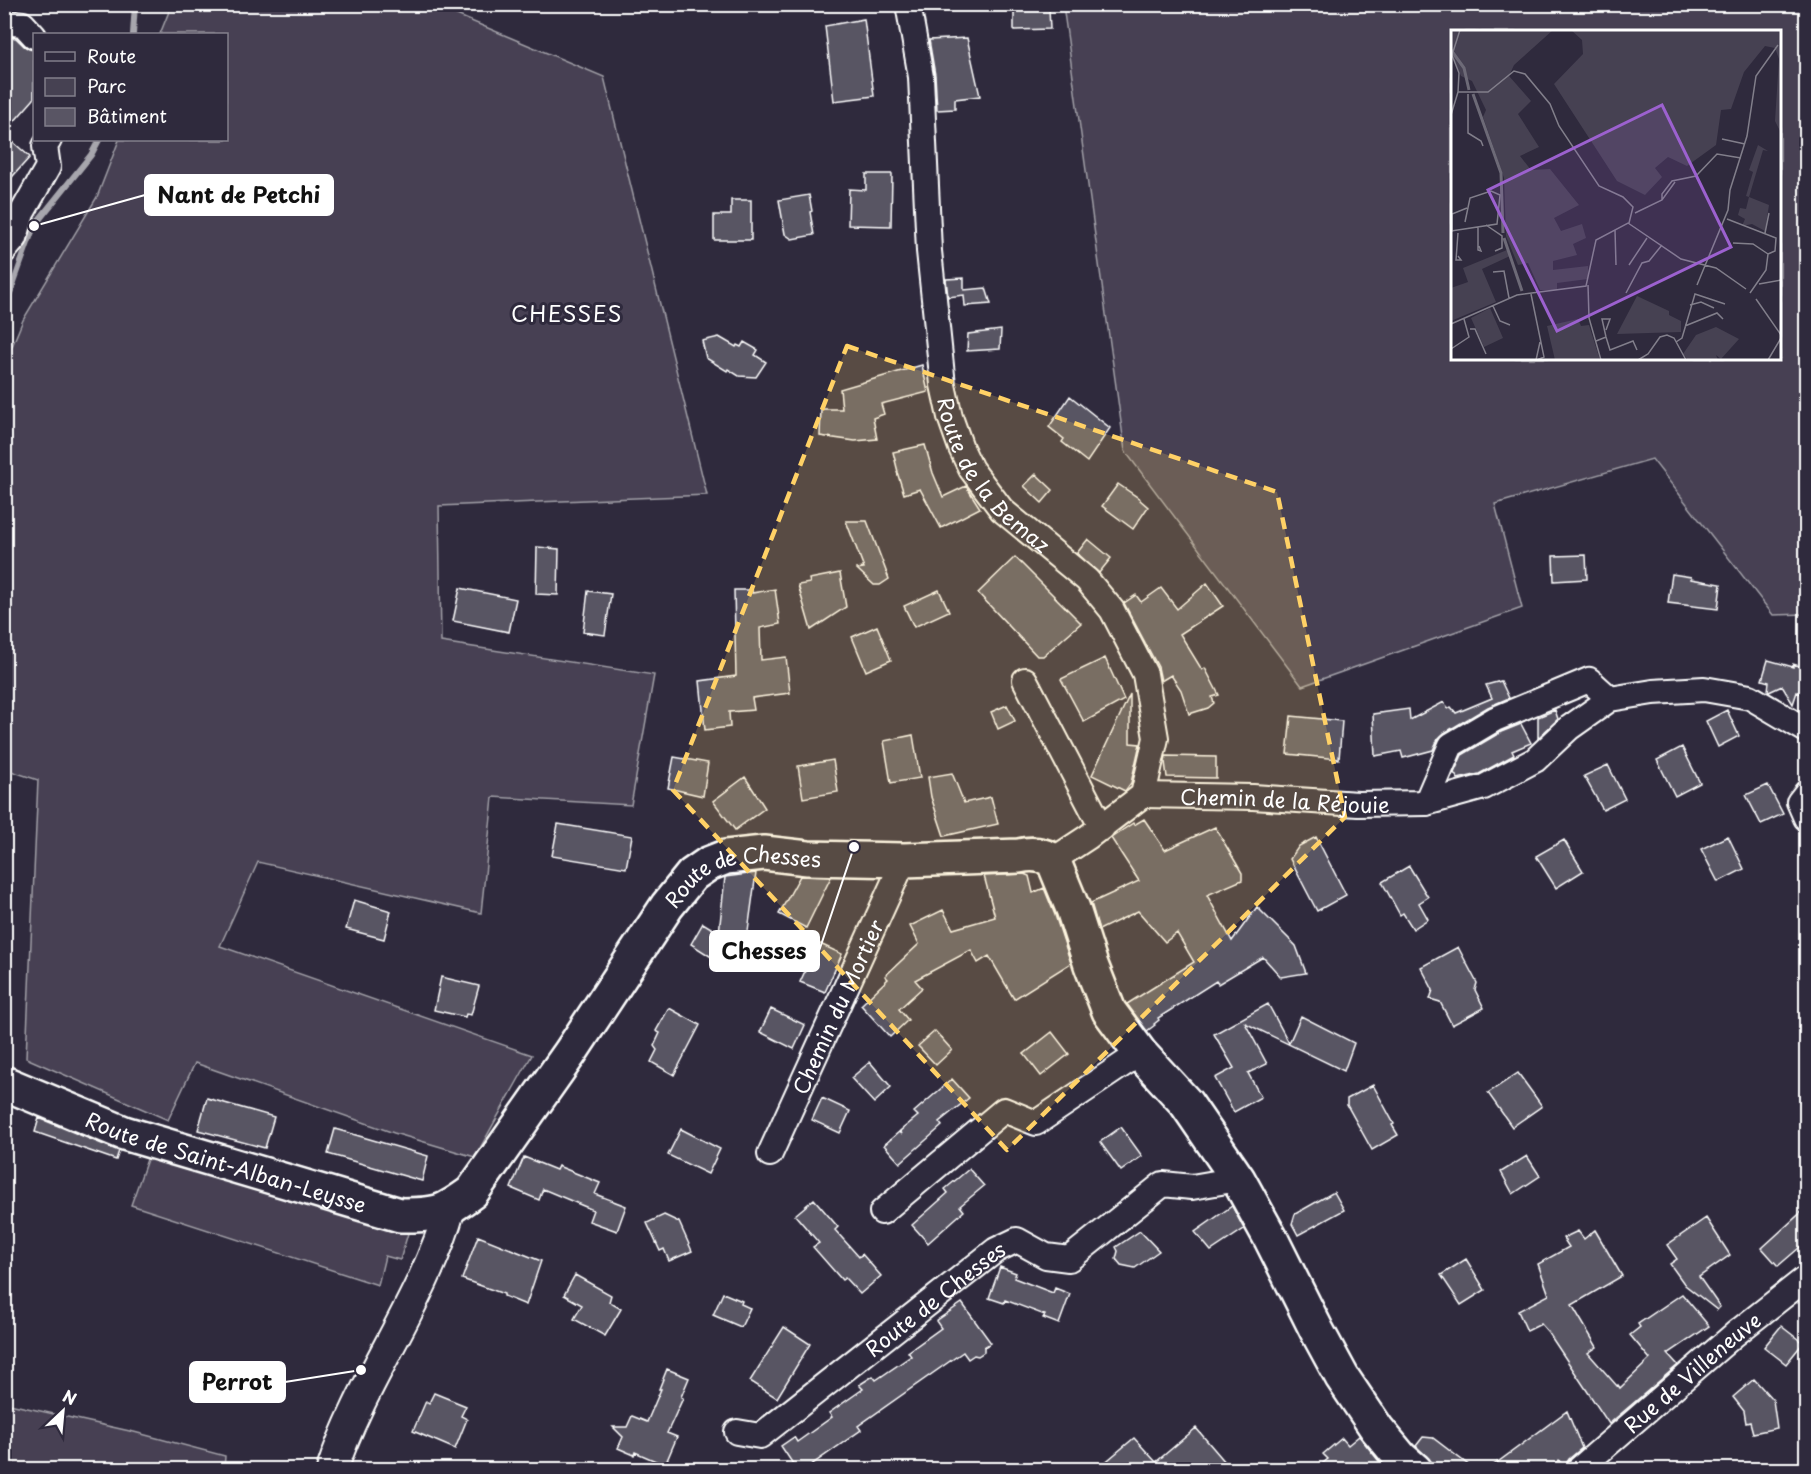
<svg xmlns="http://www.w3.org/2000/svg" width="1811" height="1474" font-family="'Playpen Sans',sans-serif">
<rect width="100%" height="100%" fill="#2f2a3d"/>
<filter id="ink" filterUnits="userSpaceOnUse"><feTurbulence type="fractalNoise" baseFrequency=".0167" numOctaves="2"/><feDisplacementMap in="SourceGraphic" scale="12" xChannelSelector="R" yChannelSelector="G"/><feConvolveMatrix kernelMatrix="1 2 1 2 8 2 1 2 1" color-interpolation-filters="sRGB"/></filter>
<g filter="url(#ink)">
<path fill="#464152" stroke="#a2a0a8" stroke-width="1.5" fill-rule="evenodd" d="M172 4 439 5 440 8 604 77 707 495 439 506 441 642 654 675 631 805 493 797 481 913 258 862 220 946 532 1055 475 1157 394 1133 195 1063 168 1120 26 1058 38 780 5 769V363L23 320 97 197 119 140H226V34H160Z
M1063 5H1806V614L1773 615 1652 459 1495 504 1522 608 1302 686 1125 451ZM1452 32H1780V358H1452Z
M150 1151 409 1230 400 1260 385 1256 378 1285 131 1205Z
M5 1403 134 1432 225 1456 224 1469H5Z"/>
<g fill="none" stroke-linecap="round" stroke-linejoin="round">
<path stroke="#a7a6ad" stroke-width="6" d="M133 34 135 4
M4 299 10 293 34 226 91 155 99 140"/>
</g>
<path fill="#595564" stroke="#fff" stroke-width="1.5" d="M1014 9H1049L1050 29 1014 30Z
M864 19 874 96 834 101 825 26Z
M4 36 16 38 24 46 29 49 34 50V99L4 133Z
M967 38 980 96 955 99V109L937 110 935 75 929 40Z
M4 134 30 157 4 186Z
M866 174H892L891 226 848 225 849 189 866 190Z
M809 195 812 211 810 212 814 235 792 239 785 234 779 200Z
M731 200H751V240H714V215H731Z
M964 278V290L986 288 991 304 965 306 964 295 948 297 946 279Z
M1001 330 1000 349 967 351 968 334Z
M719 337 736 347 737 345 741 347 744 342 758 350 755 355 766 362 756 377 739 376 728 369 727 371 706 358 702 341Z
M922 365 928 392 881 404 884 414 873 418 877 439 855 441 820 436 821 409H842L840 389Z
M1070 396 1110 428 1087 462 1062 442 1064 439 1049 427Z
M925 445 933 473 943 497 966 486 980 508 941 528 920 489 904 494 897 472H898L893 452Z
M1036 474 1053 490 1042 503 1024 486Z
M1118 484 1140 499V500L1148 507 1133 529 1102 506Z
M846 521H867L889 579 880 585H874L857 569 864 568Z
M1088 539 1111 558 1099 573 1077 553Z
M537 547 559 549 558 595 536 594Z
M1586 555 1587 579 1554 581 1553 556Z
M1015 557 1081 623 1043 656H1037L978 593Z
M840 573 846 607 811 630 798 585 810 583 809 579Z
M1672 574 1691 577V579L1721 584 1718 609 1668 603Z
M1207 583 1223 606 1180 634 1202 670 1205 668 1219 695 1212 697 1214 703 1208 708 1189 714 1181 690 1171 675 1161 681 1158 667 1124 603 1136 595 1141 602 1161 588 1177 609Z
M460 588 516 599 509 632 453 621Z
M775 589 780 624 760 628 761 660 786 657 790 693 752 698 754 710 729 712 730 727 705 730 700 681 736 676 734 590H752V593Z
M939 590 949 611 914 627 904 606Z
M588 591 611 594 605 635 583 632Z
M877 626 891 660 866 671 852 637Z
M1105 658 1124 700 1084 722 1061 679Z
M1768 660 1793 667V664L1806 668V696L1797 692 1793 704 1782 686 1769 692 1768 691 1769 682 1762 680Z
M1501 681 1509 698 1488 707 1444 733 1438 739 1433 750 1403 758 1401 751 1375 756 1373 714 1409 709 1410 720 1444 702 1448 709 1451 707 1456 713 1492 698 1486 685Z
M1130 694V743L1140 744 1131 783 1125 791 1092 775Z
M1007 705 1015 721 998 729 991 712Z
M1555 710 1558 719 1538 738V717Z
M1727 710 1739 736 1718 747 1706 721Z
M1291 716 1342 721 1339 759 1287 754Z
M1521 724 1531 743 1512 751 1514 755 1479 774 1458 779 1454 773 1462 755 1501 732Z
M913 735 920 778 891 783 884 741Z
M1682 747 1700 783 1675 796 1657 760Z
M1166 756 1216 757V778L1167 777 1165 762Z
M674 757 708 763 703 796 668 788Z
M833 760 838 792 803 798 798 766Z
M1608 765 1625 799 1603 810 1584 776Z
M952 773 964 803 991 797 998 824 944 836 931 797 928 777Z
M745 777 765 808 735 830 713 801Z
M1768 785 1783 814 1761 824 1746 795Z
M1144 819 1165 850 1215 827 1242 873V880L1207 895 1232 941 1257 907 1296 946 1306 973 1281 977 1263 957 1218 984 1216 981 1158 1018 1159 1020 1154 1024 1155 1025 1147 1031 1127 1004 1194 962 1177 933 1165 942 1138 911 1099 930 1091 903 1139 881 1111 838 1133 823 1134 825Z
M558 824 632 836 626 868 552 856Z
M1728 836 1744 869 1718 882 1701 849Z
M1316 837 1346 895 1317 911 1290 859 1299 846Z
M1564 840 1583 871 1556 888 1536 856Z
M1409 866 1428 897 1419 903 1428 919 1413 929 1403 913 1400 915 1382 882Z
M756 873 748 931 727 967 691 944 703 923 719 933 725 877Z
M1024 874 1029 876 1033 893 1044 888 1055 915 1071 963 1014 999 989 956 978 963 971 950 915 980 922 988 899 1009 908 1020 890 1037 861 1005 888 979 885 976 919 944 910 926 943 910 953 929 995 917 984 876Z
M800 876 831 877 806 928 779 914Z
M354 900 391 911 384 939 346 929Z
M818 943 842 954 825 992 800 982Z
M1458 947 1477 983 1475 990 1484 1008 1452 1025 1440 1002 1430 999 1433 990 1421 967Z
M441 977 479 986 471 1015 466 1014 465 1017 434 1010Z
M1268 1004 1289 1043 1301 1016 1354 1043 1344 1071 1245 1023 1267 1064 1248 1073 1261 1097 1234 1112 1215 1078 1234 1068 1214 1034Z
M669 1008 700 1025 674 1075 651 1062 657 1050 654 1046 660 1033 656 1031Z
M771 1009 805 1025 794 1049 760 1032Z
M935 1031 952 1050 936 1065 918 1046Z
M1052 1032 1069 1054 1041 1076 1024 1054Z
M870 1062 891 1087 874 1103 851 1078Z
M1518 1073 1542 1106 1512 1127 1488 1093Z
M952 1079 969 1098 939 1122 942 1126 900 1163 884 1145 899 1132 902 1134 900 1131 918 1116 914 1112Z
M1373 1085 1394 1124 1392 1125 1398 1135 1372 1150 1347 1105V1099Z
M207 1098 274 1117 265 1148 198 1130Z
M822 1098 850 1111 840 1133 812 1120Z
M39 1118 119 1151 116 1160 35 1132Z
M1121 1127 1142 1156 1121 1171 1100 1142Z
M335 1129 428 1156 422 1181 328 1154Z
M681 1129 720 1149 708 1174 668 1155Z
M1527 1156 1540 1176 1513 1194 1501 1172Z
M524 1157 556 1170 558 1166 600 1183 595 1194 626 1206 617 1231 589 1221 593 1210 543 1189 539 1200 511 1188Z
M969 1169 984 1186 960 1206 964 1211 928 1243 912 1225 948 1193 945 1189Z
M1334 1192 1344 1210 1298 1235 1292 1224 1295 1214Z
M814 1199 838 1227 835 1230 859 1257 862 1254 881 1276 860 1294 845 1278 842 1280 813 1247 819 1243 795 1215Z
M1232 1206 1244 1229 1211 1251 1195 1232Z
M1806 1208V1242L1778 1266 1762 1248Z
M664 1215 679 1222 692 1251 669 1261 664 1249 660 1251 647 1223Z
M1706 1218 1730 1255 1699 1277 1720 1307 1717 1310 1685 1285 1670 1264 1677 1259 1667 1245Z
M1595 1230 1622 1276 1572 1305 1597 1347 1588 1353 1617 1386 1618 1385 1620 1388 1650 1359 1630 1335 1640 1327 1638 1324 1682 1294 1709 1326 1668 1354 1678 1365 1609 1424 1548 1332 1541 1324 1527 1331 1518 1311 1549 1295 1538 1264 1569 1247 1563 1238 1578 1231 1584 1239Z
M1140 1231 1159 1251 1135 1268 1121 1265 1116 1259 1118 1251 1116 1247Z
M478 1236 541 1261 526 1305 504 1296V1294L462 1279Z
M1466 1259 1485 1290 1461 1305 1441 1275Z
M1000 1267 1016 1273 1014 1278 1053 1293 1055 1288 1070 1294 1059 1324 1043 1318 1045 1315 1005 1300 1004 1303 989 1298Z
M575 1275 611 1295 609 1302 621 1309 605 1336 574 1319 582 1305 564 1295Z
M723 1293 742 1301 741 1304 750 1308 741 1327 713 1315Z
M962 1303 991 1343 984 1347V1352L978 1356 974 1355 968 1359 963 1352 858 1426 861 1430 804 1470H797L781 1446 794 1437 797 1442 832 1417 829 1413 863 1389 859 1385 873 1376 876 1380 911 1356 908 1352 941 1328 936 1321Z
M1781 1326 1803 1343 1786 1364 1764 1347Z
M784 1327 810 1344 777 1398 750 1381Z
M667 1369 689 1378 681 1397 683 1398 667 1433 677 1437 665 1465 635 1452 634 1455 618 1448 623 1437 613 1427H627L632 1416 647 1422 661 1389H659Z
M1754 1379 1773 1400 1777 1428 1753 1433 1750 1422 1746 1423 1744 1411 1733 1397Z
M434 1393 466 1406 461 1416 467 1419 455 1449 413 1431 426 1401 429 1403Z
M1567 1411 1582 1448 1569 1459 1564 1467 1559 1460 1547 1470H1487Z
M1196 1428 1232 1470H1096L1134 1438 1156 1462Z
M1359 1436 1386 1470H1314L1328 1459 1323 1454 1342 1438 1348 1445Z
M1423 1437 1433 1438 1475 1470H1439L1416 1446Z"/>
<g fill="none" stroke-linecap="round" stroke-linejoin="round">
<defs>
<g id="minor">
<path id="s1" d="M908 4 921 77 929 251 943 385 950 417 961 448 971 469 1002 510 1087 580 1112 610 1145 674 1156 738 1143 795 1088 837 1053 860"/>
<path d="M4 22 23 24 34 36"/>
<path d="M4 251 15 238 22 213 48 167 45 146 49 140"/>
<path d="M1025 680 1102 828"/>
<path d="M1806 793 1799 802 1806 818"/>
<path id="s2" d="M1143 795 1253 797 1358 804 1426 803 1484 787 1535 760 1569 728 1610 699 1653 692 1704 689 1750 697 1806 730"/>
<path d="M1426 803 1451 745 1495 719 1589 680 1610 699"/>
<path id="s3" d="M770 1154 904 860"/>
<path d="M882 1212 1004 1110 1036 1123 1140 1053"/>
<path id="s4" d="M737 1432 760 1436 996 1250 1017 1240 1046 1256 1069 1259 1163 1184 1192 1187 1238 1179"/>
<path id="s5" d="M1578 1470 1735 1334 1806 1278"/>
</g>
<path id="tertiary" d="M332 1470C362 1379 424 1301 450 1208"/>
<g id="secondary">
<path id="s6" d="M4 1083 124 1133 400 1215C437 1215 442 1214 472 1192L570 1053 667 906 692 875 708 864 726 857 764 853 808 858 904 860 1019 856C1031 853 1042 854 1053 860L1073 909 1091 965 1109 1011 1140 1053 1186 1103 1238 1179 1271 1239 1317 1331 1342 1377 1377 1429 1401 1458 1415 1470"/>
</g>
</defs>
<use href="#minor" stroke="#fff" stroke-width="28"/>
<use href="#tertiary" stroke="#fff" stroke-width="34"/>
<use href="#secondary" stroke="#fff" stroke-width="38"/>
<use href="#minor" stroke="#2f2a3d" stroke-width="24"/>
<use href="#tertiary" stroke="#2f2a3d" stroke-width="30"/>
<use href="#secondary" stroke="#2f2a3d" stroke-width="33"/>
</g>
</g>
<path fill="#ffd166" fill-opacity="0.2" stroke="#ffd166" stroke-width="4.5" stroke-dasharray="12 8" stroke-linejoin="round" d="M847 346 1277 492 1345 817 1007 1150 673 790Z"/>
<g text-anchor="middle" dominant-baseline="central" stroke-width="6" stroke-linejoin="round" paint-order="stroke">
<g font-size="21" fill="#fff" stroke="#2f2a3d">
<text stroke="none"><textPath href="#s1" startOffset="489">Route de la Bemaz</textPath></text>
<text stroke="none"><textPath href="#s2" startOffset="142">Chemin de la Réjouie</textPath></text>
<text stroke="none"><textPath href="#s6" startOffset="930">Route de Chesses</textPath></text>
<text stroke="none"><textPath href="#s3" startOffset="162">Chemin du Mortier</textPath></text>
<text stroke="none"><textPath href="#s6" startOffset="236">Route de Saint-Alban-Leysse</textPath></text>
<text stroke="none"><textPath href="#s4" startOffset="246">Route de Chesses</textPath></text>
<text stroke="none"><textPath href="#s5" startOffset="150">Rue de Villeneuve</textPath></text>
</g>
<g font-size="22" letter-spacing="1.5" fill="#fff" stroke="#2f2a3d">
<text x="567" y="312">CHESSES</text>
</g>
</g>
<g transform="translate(1451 30)">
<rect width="330" height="330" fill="#2f2a3d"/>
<path d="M0 0H102L63 35 58 46 80 71 67 84 88 117 69 126 80 140 99 139 128 175 103 188 110 201 131 194 135 208 122 214 126 225 102 231V240L137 236V249L106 253V260H89L77 233 67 235 55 206 53 148 32 87 35 80 21 51 10 46 0 23ZM120 0H330V103L324 91 328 29 324 18 314 16 293 42 280 79 270 80 265 115 236 136 217 127 204 138 211 147 194 165 166 151 103 54 132 24 131 10ZM307 115 317 121 312 120 298 167 318 175 314 201 301 194 291 196 294 189 287 185 289 178 295 179 298 167 295 166 302 142 298 140ZM56 220 59 226 31 239 45 272 0 291V258L17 252 12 238ZM186 266 218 281V285L230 291V302L166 304ZM39 278 52 308 33 317 20 288ZM127 289 130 296 138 295 149 330H104L96 296ZM265 297 288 309 270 329 265 325 267 330H237L232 324 245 305Z" fill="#464152"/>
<path fill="none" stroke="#6d6a77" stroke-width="3" d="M0 20 13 38 18 60M22 64 50 143 52 203M53 208 71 261"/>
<path fill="none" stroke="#827f8b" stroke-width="1.5" d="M7 62H37L63 41 74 44 99 74 108 96 148 156 172 167 182 177 178 193M17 64V103L30 111 32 116M0 85 7 62 8 43 1 25 9 0M271 109 294 114M211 170V164L221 151 245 146 266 124 290 128M184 183 211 170 224 152M276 189 325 208 324 221 317 224M35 195 51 206V218L44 221M27 197V220L30 221 28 216M164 200 165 235M0 201 46 194 49 165 40 161 19 168 14 192M1 202V184L16 178M314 203 318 183M282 213 302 214 317 224 315 240 299 263M7 226 10 230H5L7 203M178 235 196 208M42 242 53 241 58 268M308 254 330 250M137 255 138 288 150 330M246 255 277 180 279 160 296 106 305 46 327 15M175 263 191 233 198 231 211 215M80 264 93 327 86 330M305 269 330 305M239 275 250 272 263 278M42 276 49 291 59 295M0 294 66 265 135 256 145 210 177 193 230 229 265 238 295 259M234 296 266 283 272 289M19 299H24L35 324M155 307 151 289H159L155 300M145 311 155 307 159 320 182 311 186 320M225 312 231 308 244 264 274 274M0 319 18 307 13 289M85 330 89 312M187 330 197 324 209 307 216 305 223 308 235 330M317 330 330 308"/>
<path fill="#9c61cf" fill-opacity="0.15" stroke="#9c61cf" stroke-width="3" d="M211 75 280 217 106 301 37 160Z"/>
<rect width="330" height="330" fill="none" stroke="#fff" stroke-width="3"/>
</g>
<path fill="none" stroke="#fff" stroke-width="2" d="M34 226L145 195M854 847L819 951M361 1370L285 1382"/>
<g fill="#fff" stroke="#2f2a3d" stroke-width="2">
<circle cx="34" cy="226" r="6"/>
<circle cx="854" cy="847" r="6"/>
<circle cx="361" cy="1370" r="6"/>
</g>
<g fill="#fff" stroke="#fff" stroke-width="2">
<rect x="145" y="175" width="188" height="40" rx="6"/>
<rect x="710" y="931" width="109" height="40" rx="6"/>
<rect x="190" y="1362" width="95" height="40" rx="6"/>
</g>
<g font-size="22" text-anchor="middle" font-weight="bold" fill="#111">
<text x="239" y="203">Nant de Petchi</text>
<text x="764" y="959">Chesses</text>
<text x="237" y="1390">Perrot</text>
</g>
<rect width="1811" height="1474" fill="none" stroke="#2f2a3d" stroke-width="24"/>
<rect x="12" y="12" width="1787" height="1450" fill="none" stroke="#fff" stroke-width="2" filter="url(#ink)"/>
<rect x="33" y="33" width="195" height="108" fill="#2f2a3d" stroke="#827f8b" stroke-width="1.5"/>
<rect x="45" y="52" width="30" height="9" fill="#2f2a3d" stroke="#827f8b" stroke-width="1.5"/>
<text x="87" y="63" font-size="18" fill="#ffffff">Route</text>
<rect x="45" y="78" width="30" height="18" fill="#464152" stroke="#827f8b" stroke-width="1.5"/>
<text x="87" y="93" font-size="18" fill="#ffffff">Parc</text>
<rect x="45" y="108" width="30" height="18" fill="#595564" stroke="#827f8b" stroke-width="1.5"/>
<text x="87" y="123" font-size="18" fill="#ffffff">Bâtiment</text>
<g transform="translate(63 1411) rotate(26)" stroke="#2f2a3d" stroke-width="4.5" paint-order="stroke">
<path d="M0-4.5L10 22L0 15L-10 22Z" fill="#ffffff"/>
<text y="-9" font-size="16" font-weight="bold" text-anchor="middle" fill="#ffffff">N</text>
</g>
</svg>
